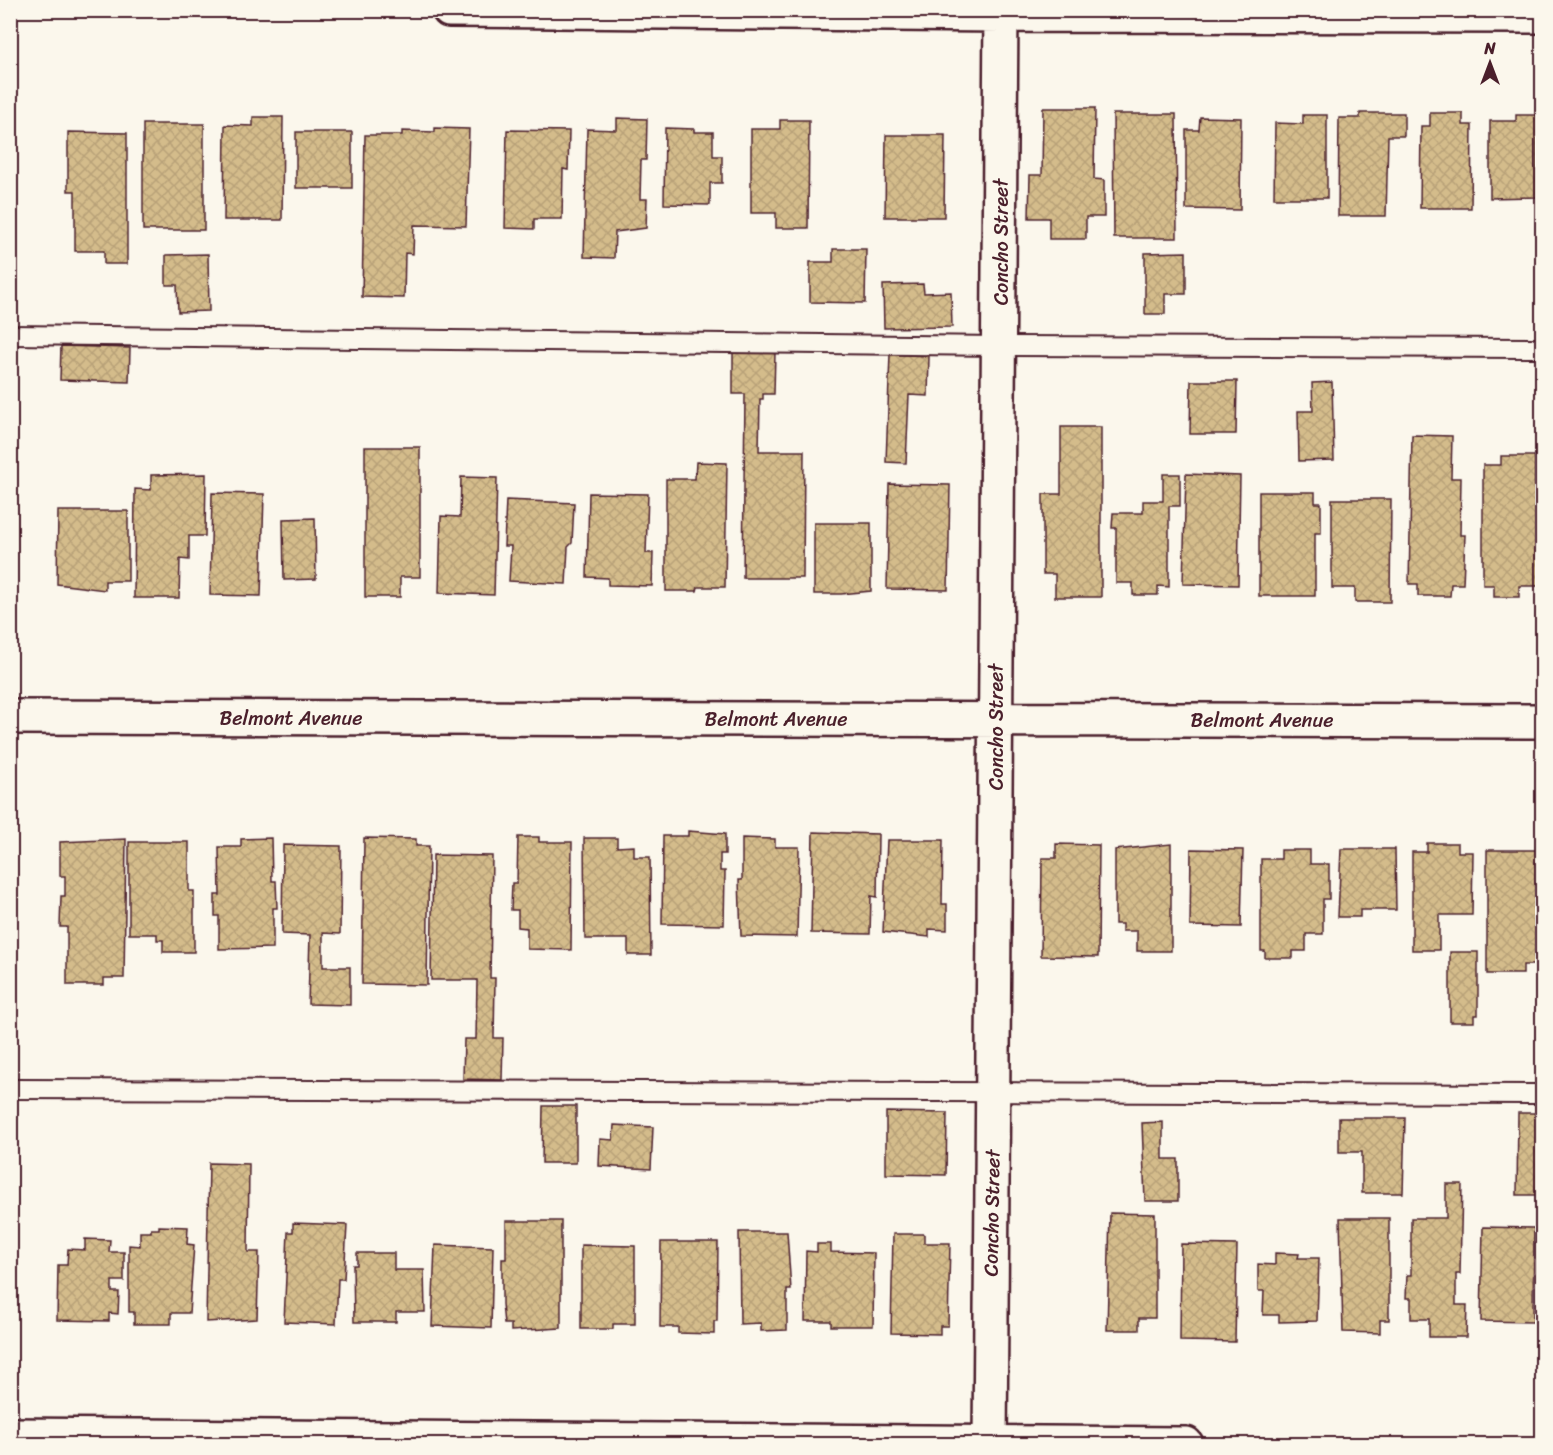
<svg xmlns="http://www.w3.org/2000/svg" width="1553" height="1455" font-family="Sriracha,sans-serif">
<defs>
<pattern id="building-cross-hatch" width="8" height="8" patternUnits="userSpaceOnUse" patternTransform="scale(1.5)"><rect width="8" height="8" fill="#d4bc8b"/><path d="M0 0l8 8M0 8l8-8" fill="none" stroke="#b8a178"/></pattern>
</defs>
<rect width="100%" height="100%" fill="#fbf7ec"/>
<filter id="ink" filterUnits="userSpaceOnUse"><feTurbulence type="fractalNoise" baseFrequency=".0167" numOctaves="2"/><feDisplacementMap in="SourceGraphic" scale="12" xChannelSelector="R" yChannelSelector="G"/><feConvolveMatrix kernelMatrix="1 2 1 2 8 2 1 2 1" color-interpolation-filters="sRGB"/></filter>
<g filter="url(#ink)">
<path fill="url(#building-cross-hatch)" stroke="#4a1f2b" stroke-width="1.5" d="M1043 108H1095L1094 179 1104 180V217H1086V239H1049V218H1029L1030 175H1042Z
M1360 113H1404V136H1388L1386 216H1338L1339 118H1360Z
M1430 113H1463V125H1472L1471 208H1420L1421 126H1430Z
M1113 114H1176L1177 238H1114Z
M1303 115H1327V198H1274L1275 123 1303 124Z
M1516 115H1542V138H1537V197L1490 198V121H1516Z
M253 117H283L282 220H224L225 125 253 126Z
M1200 117 1241 118 1240 210 1186 209V130H1199Z
M617 118 647 119 646 160H641L640 199H647L646 228 615 232 614 258 584 257 587 129 617 130Z
M780 120H809L808 228H776V213H751V129H780Z
M143 124H204V230H143Z
M435 128 469 129 466 226 414 225 413 254 405 253 404 298 362 297 365 135H402V131L435 132Z
M665 128 694 129V132H713V156H722V183H710V205L664 204Z
M507 130 569 131 568 170 563 169 562 219H534V229L505 228Z
M68 132 127 133V264H104V251H75V191H68Z
M296 132H352V188H296Z
M886 135H945L944 217H885Z
M833 249H866L865 303 810 302V262H833Z
M1186 252V294H1165V314H1145V253Z
M208 254 209 311 178 312 177 285H166V255Z
M923 284 924 293 951 292 952 327 884 328 883 285Z
M61 346 130 348 129 382 60 380Z
M733 352H775L774 394H763V399H760L759 451H804L803 578H743L745 394H733Z
M890 354 929 356 928 396 909 395 906 463 886 462Z
M1191 381H1237L1236 434H1190Z
M1332 382 1334 460 1299 461 1298 411H1313L1312 383Z
M1061 427H1101V597H1055V574H1043V494H1061Z
M1412 435 1452 436 1451 478H1461L1460 535H1465L1463 584H1451L1450 596H1418V584H1409Z
M365 447H420V577H400V597H365Z
M1501 456H1535V486H1542L1541 586H1519V597H1494V585H1483V465H1501Z
M696 462 727 463 725 587H698L697 591H666V479H695Z
M206 474 205 536H189V560L180 559 179 598H134L135 489 151 490V475Z
M1163 474H1180V506H1169V587L1158 586V595H1133V583H1116V528H1112L1113 513H1143V501H1163Z
M1186 474 1240 476 1238 585 1183 584Z
M461 477 497 478 494 595 439 593 441 516 460 517Z
M889 484 950 485 948 590 887 589Z
M1259 492H1315V503H1321V533H1315V596H1259Z
M212 493 264 494 261 596 210 595Z
M589 493 648 494 646 553H653L652 586 608 585V578L587 577Z
M1332 499H1391L1390 602H1355V588H1332Z
M506 500 574 503 572 543 568 547 566 584 509 581 511 546H504Z
M58 511H128V581H105V590L57 584Z
M315 518 316 579 284 580 283 519Z
M814 523H871V591L841 594H814Z
M688 831 725 834V854H720V871H725L724 925 662 924 663 836H688Z
M813 832 878 834 877 897 871 896 870 934 811 933Z
M518 837H539V842H572L571 950 527 949V928L518 927V910H511L512 883H517Z
M271 838 272 881H276L277 908H273V948L219 949V916H215V895H220L219 847H241V839Z
M364 838 416 839V846H429L427 985 362 984Z
M584 838H617V847L634 846V857H650L651 955H628V939H585Z
M742 838 775 839V847H799L797 937 741 936 739 880H742Z
M126 839 124 978H104V985H67V927H60L61 896H65V876H60V842Z
M887 840H943L942 904H947V930L929 929V937L883 932Z
M129 842H189V891H194V952H163V940H157V934H129Z
M1427 843H1458V852H1473L1472 915H1439V950H1412V852H1427Z
M1056 844 1099 845 1098 957 1041 956 1042 858H1056Z
M1171 844V951H1137V931H1122V924H1115V850Z
M283 845 341 846 340 934 323 933V967H350V1005L308 1004 310 935 282 934Z
M1191 849 1243 850 1241 927 1190 926Z
M1341 849H1395L1396 910H1360V917H1338Z
M1281 850H1310V864H1329V899H1323V934H1306V951H1293V958H1265V951H1261V859H1281Z
M1487 850H1542V965H1523V974H1487Z
M433 855 492 856 490 978H495L494 1038H503L502 1080 463 1079 464 1039H476L477 980H431Z
M1450 952H1478V1015H1474V1022H1450Z
M543 1106H576V1163H542Z
M886 1112 947 1113 946 1175 886 1174Z
M1518 1113H1542V1195H1517Z
M1339 1118H1405L1403 1193H1362V1152H1339Z
M1163 1122V1159H1178V1201H1145L1142 1123Z
M614 1125 653 1127 651 1169 599 1166 600 1139 613 1140Z
M209 1163 249 1164 248 1252H259L257 1319 206 1322Z
M1446 1184H1462L1460 1274H1456V1305H1467L1466 1337H1429V1319H1411V1298H1406L1407 1275H1411V1218H1446Z
M1110 1213 1155 1214V1318H1139V1330H1107Z
M1340 1218H1389V1320H1380V1333L1343 1332Z
M506 1221H561V1328L511 1331V1324H504L502 1304V1259H506Z
M293 1223 347 1225 344 1279H338L336 1324 284 1322 288 1232H293Z
M159 1226 188 1227 187 1244 194 1245 189 1313H171V1324H134V1312H129V1245L140 1246V1232H151V1229H159Z
M1483 1227 1534 1228 1533 1322 1481 1321Z
M739 1232H787L791 1290H787V1330L761 1331V1323L740 1324Z
M893 1234H924V1243H950L948 1326H940V1334L891 1333Z
M85 1239 110 1240 109 1252H124V1281H112V1292H119L118 1314 109 1313V1321L57 1320 58 1265H67L68 1249 85 1250Z
M661 1242H718L717 1321H714V1334L678 1333V1327H660Z
M817 1244H831V1252L874 1253 873 1326H831V1321H805L806 1251 817 1252Z
M1181 1244 1237 1245 1235 1342 1180 1341Z
M435 1245 493 1247 491 1328 432 1326Z
M581 1245 635 1246V1324H613V1329H581Z
M357 1253H394V1270H424L425 1312H396V1322H354L353 1265H357Z
M1275 1253 1299 1254 1298 1258H1319L1317 1321 1279 1322V1315H1263L1264 1291H1258V1264L1275 1265Z"/>
<g fill="none" stroke-linecap="round" stroke-linejoin="round">
<defs>
<path id="service" d="M10 335 1000 346 1542 348
M10 1089 1542 1094"/>
<path id="minor" d="M449 10 1001 15 1542 16
M10 717 1542 721
M990 1444C994 967 1000 489 1001 10"/>
<path id="tertiary" d="M10 1435 1186 1444"/>
</defs>
<use href="#service" stroke="#4a1f2b" stroke-width="22"/>
<use href="#minor" stroke="#4a1f2b" stroke-width="38"/>
<use href="#tertiary" stroke="#4a1f2b" stroke-width="38"/>
<use href="#service" stroke="#fbf7ec" stroke-width="18"/>
<use href="#minor" stroke="#fbf7ec" stroke-width="33"/>
<use href="#tertiary" stroke="#fbf7ec" stroke-width="33"/>
</g>
</g>
<g text-anchor="middle" dominant-baseline="central" stroke-width="4.5" stroke-linejoin="round" paint-order="stroke">
<g font-size="20" fill="#4a1f2b" stroke="#fbf7ec">
<text transform="translate(1001 242) rotate(-90)">Concho Street</text>
<text x="291" y="718">Belmont Avenue</text>
<text x="776" y="719">Belmont Avenue</text>
<text x="1262" y="720">Belmont Avenue</text>
<text transform="translate(996 727) rotate(-90)">Concho Street</text>
<text transform="translate(992 1213) rotate(-89)">Concho Street</text>
</g>
</g>
<rect width="1553" height="1455" fill="none" stroke="#fbf7ec" stroke-width="36"/>
<rect x="18" y="18" width="1517" height="1419" fill="none" stroke="#4a1f2b" stroke-width="2" filter="url(#ink)"/>
<g transform="translate(1490 63)" stroke="#fbf7ec" stroke-width="4.5" paint-order="stroke">
<path d="M0-4.5L10 22L0 15L-10 22Z" fill="#4a1f2b"/>
<text y="-9" font-size="16" font-weight="bold" text-anchor="middle" fill="#4a1f2b">N</text>
</g>
</svg>
